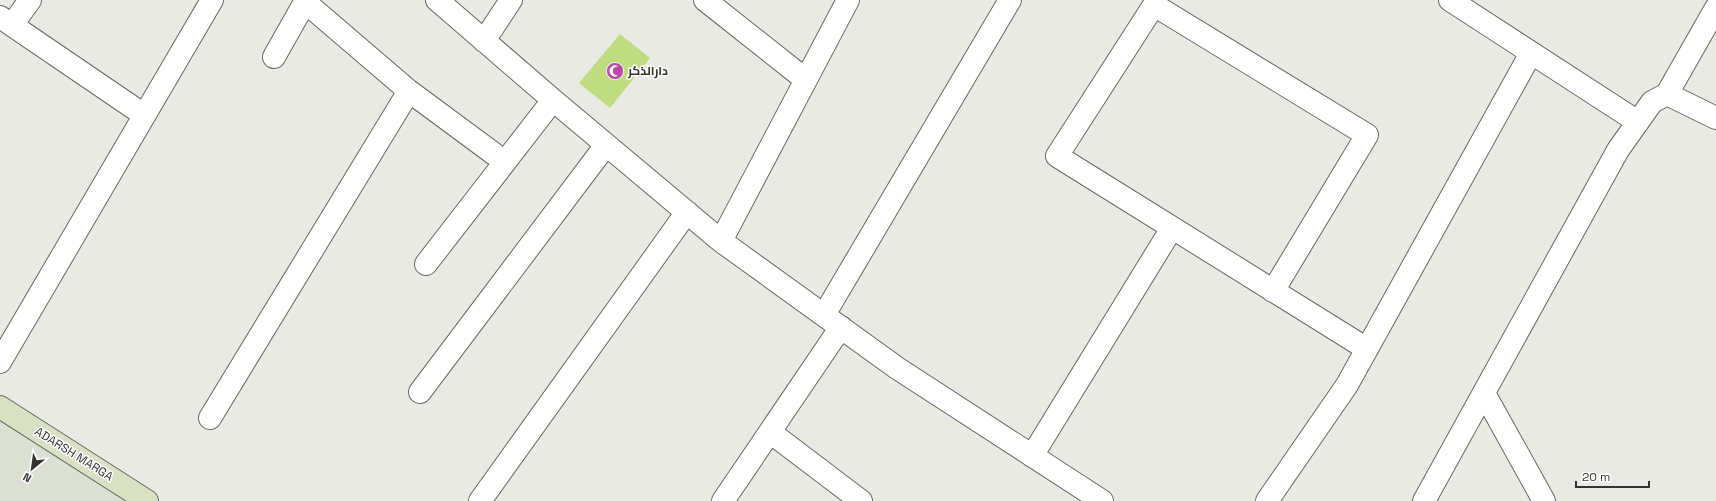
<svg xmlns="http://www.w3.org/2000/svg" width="1716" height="501" font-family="'Space Grotesk',Cairo,sans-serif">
<rect width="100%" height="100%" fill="#e8eae3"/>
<path fill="#dce0d3" d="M0 421 126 501H0Z"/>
<path fill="#c0dc80" d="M620 34 650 58 610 108 579 83Z"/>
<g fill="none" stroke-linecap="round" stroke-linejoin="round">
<defs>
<path id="street" d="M437 0 553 100 721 241 897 368 1102 501
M705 0 806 80
M1450 0 1638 122
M0 17 144 115
M12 25 30 0
M484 41 511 0
M409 91 505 162
M1667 94 1716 8
M721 241 848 0
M426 264 553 100
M1273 291 1367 135 1154 5 1057 156 1367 349
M824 315 1010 0
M0 362 212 0
M420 392 606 145
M1484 393 1544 501
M210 418 409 91 305 2 274 57
M770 432 861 501
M1032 456 1172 228
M480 501 687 212
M723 501 841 327
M1267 501 1347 385 1531 53
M1424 501 1618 150 1652 102 1667 94 1716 118"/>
<path id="secondary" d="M0 407 147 501"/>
</defs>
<use href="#street" stroke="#676963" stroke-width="24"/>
<use href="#secondary" stroke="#676963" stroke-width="24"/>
<use href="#street" stroke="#fff" stroke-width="22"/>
<use href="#secondary" stroke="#d9e1c4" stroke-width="22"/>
</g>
<defs>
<symbol id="mosque-disc" viewBox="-11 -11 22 22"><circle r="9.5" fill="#b84baa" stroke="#fff"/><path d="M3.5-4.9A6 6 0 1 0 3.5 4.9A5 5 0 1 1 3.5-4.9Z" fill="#fff"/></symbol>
</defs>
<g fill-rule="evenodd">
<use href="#mosque-disc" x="605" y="61" width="20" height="20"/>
</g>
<g text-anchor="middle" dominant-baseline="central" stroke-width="3" stroke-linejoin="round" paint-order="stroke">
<g font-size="12" font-weight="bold" fill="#333431" stroke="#fff" text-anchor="start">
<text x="628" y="71">دارالذکر</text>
</g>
<g font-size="12" fill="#333431" stroke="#fff">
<text transform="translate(74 454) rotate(32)">ADARSH MARGA</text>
</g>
</g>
<g transform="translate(32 469) rotate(209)" stroke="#ffffff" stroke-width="3" paint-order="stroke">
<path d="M0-3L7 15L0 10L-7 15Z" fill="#333431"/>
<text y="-6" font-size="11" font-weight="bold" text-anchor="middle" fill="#333431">N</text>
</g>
<path d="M1576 481v6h73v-6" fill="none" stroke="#333431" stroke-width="2"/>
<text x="1582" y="481" font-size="12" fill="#333431" stroke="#ffffff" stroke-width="3" paint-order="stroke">20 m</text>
</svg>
